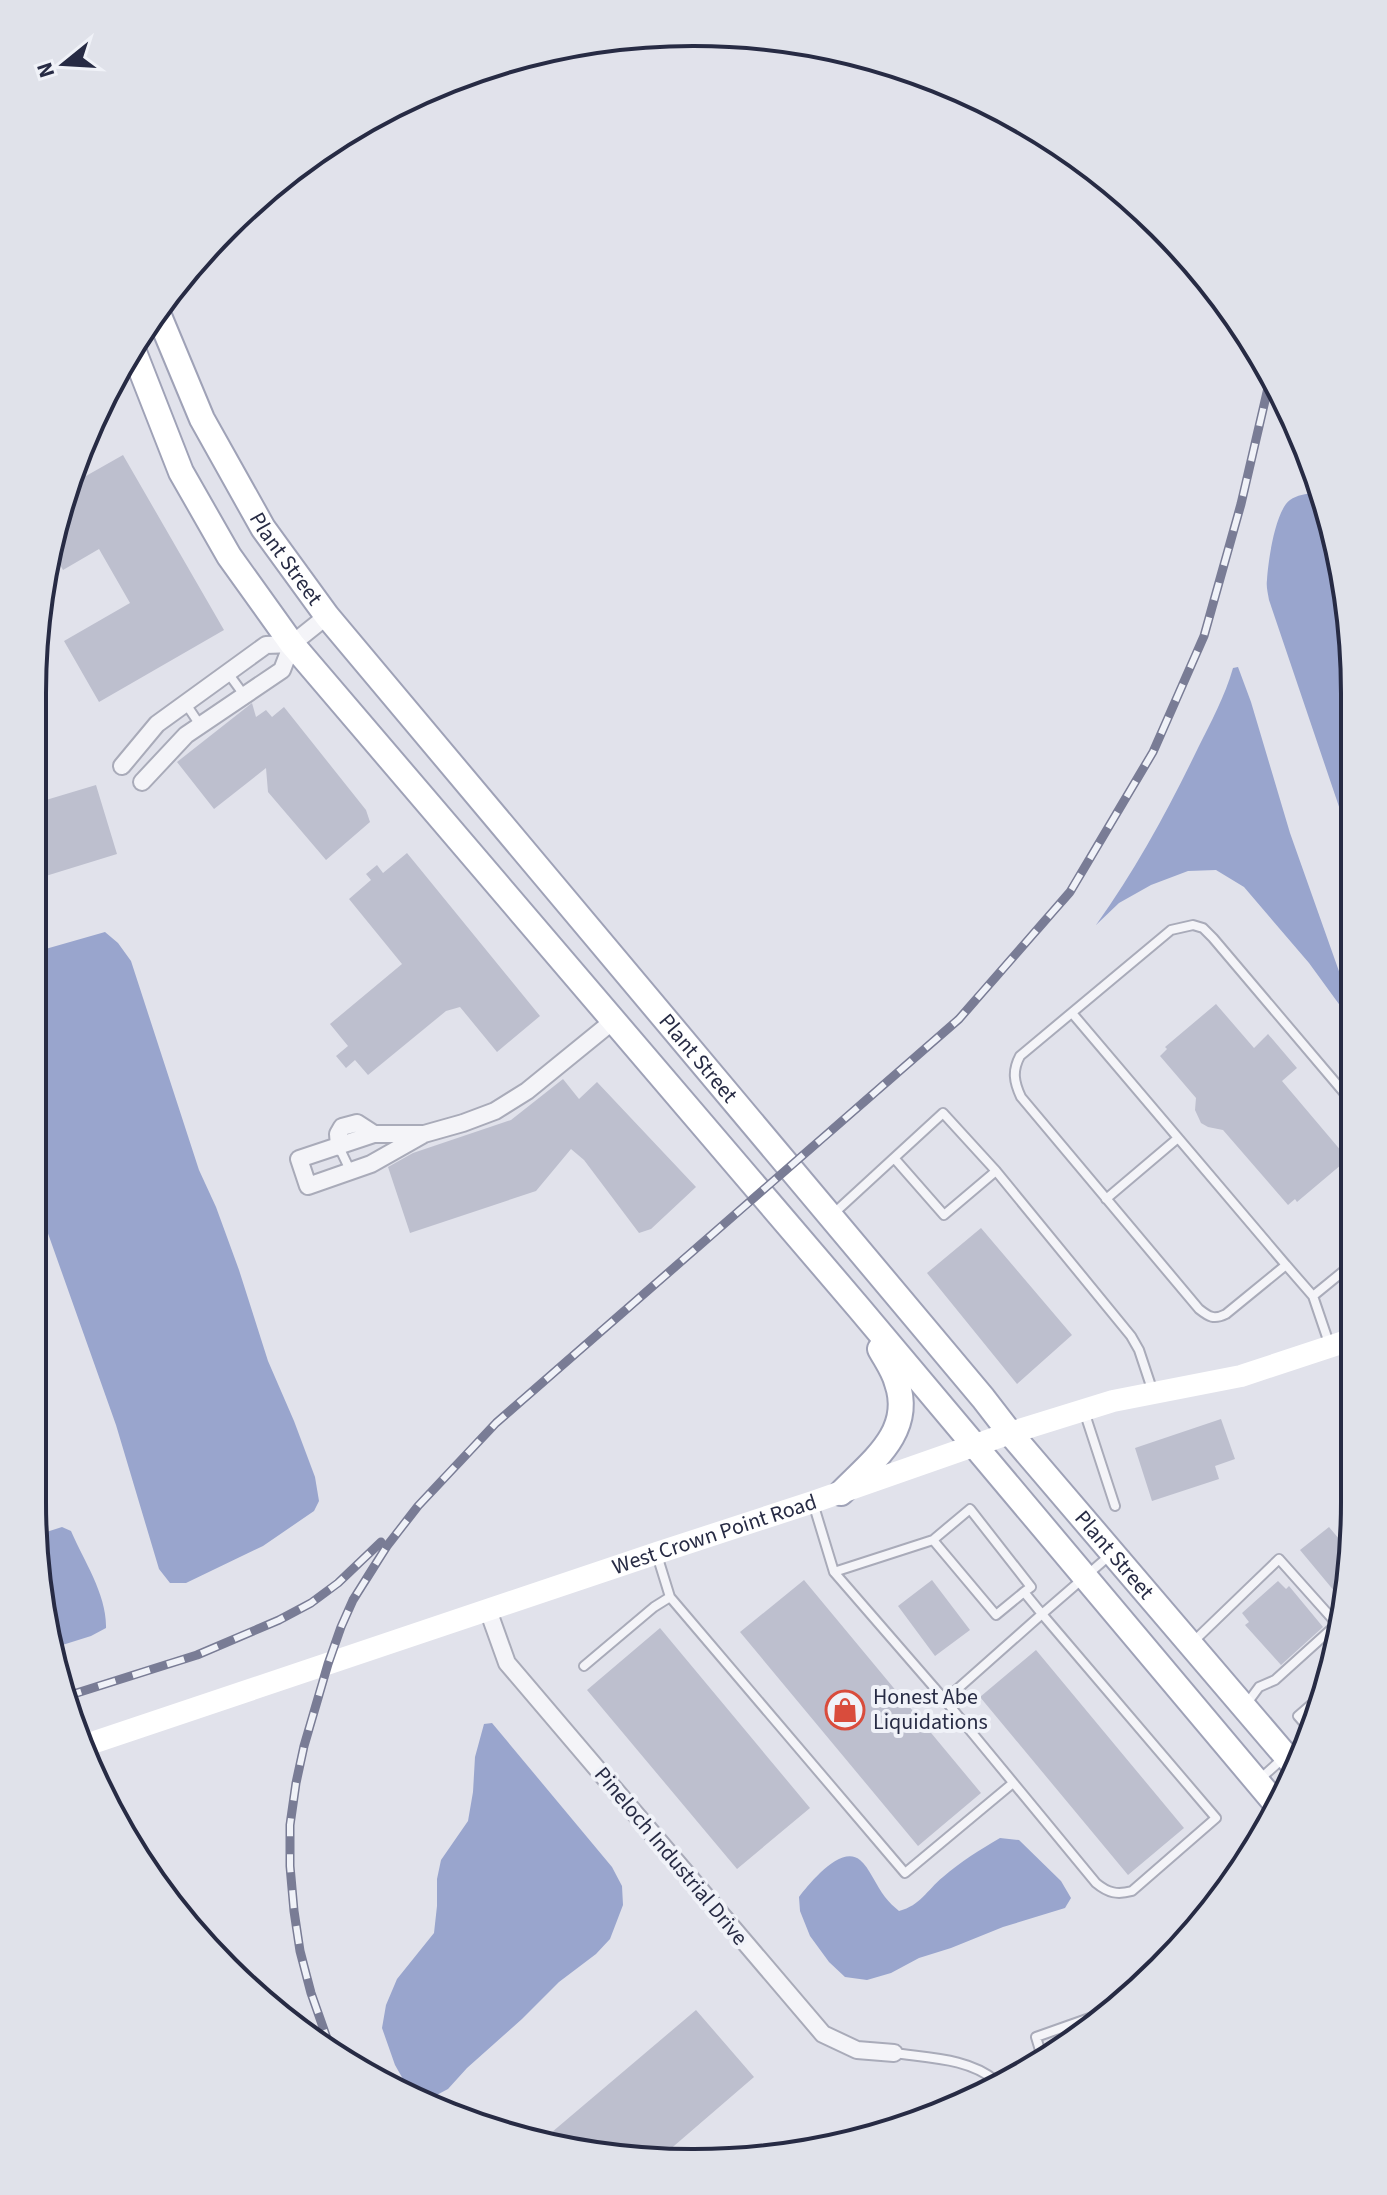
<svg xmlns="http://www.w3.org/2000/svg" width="1387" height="2195" font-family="'Source Sans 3',sans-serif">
<rect width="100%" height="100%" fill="#e1e2eb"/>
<path fill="#99a5cd" d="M1314 493 1321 496 1332 522 1354 650 1353 848 1269 600C1268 593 1266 587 1267 580 1268 562 1275 511 1290 500 1297 495 1306 494 1314 493Z
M1238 667 1251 702 1290 833 1352 1008V1022L1309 963 1244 887 1216 870 1188 871 1151 885 1119 903 1096 925C1136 869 1168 810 1198 748 1211 722 1225 696 1233 668Z
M105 932 118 943 131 961 199 1170 216 1207 239 1270 268 1361 294 1421 315 1477 319 1501 314 1511 263 1546 186 1583H170L159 1569 116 1425 45 1225 34 1182 35 952Z
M62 1527 71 1531C84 1561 107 1595 106 1628L91 1636 56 1647 37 1535Z
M492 1723 612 1867 622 1886 623 1905 610 1939 596 1954 559 1982 522 2019 467 2068 448 2089 431 2098 420 2096 407 2086 395 2065 382 2028 386 2005 397 1979 434 1933 437 1906V1879L441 1860 468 1821 473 1792 475 1757 484 1724Z
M1000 1838 1019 1840 1061 1881 1071 1898 1065 1908 1003 1927 951 1948 919 1958 891 1973 867 1980 845 1977 829 1962 810 1936 800 1911 799 1897C809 1884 841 1844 860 1860 869 1867 877 1887 885 1897 889 1902 894 1907 899 1911 921 1905 926 1891 943 1877 960 1862 981 1849 1000 1838Z"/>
<path fill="#bdbfce" d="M123 455 224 630 99 702 64 641 130 603 99 549 63 570 53 552 70 485Z
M252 703 256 717 266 710 272 717 284 707 366 810 370 822 326 860 268 792 266 768 214 809 177 762Z
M96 785 117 854 36 879V803Z
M407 853 540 1016 497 1052 460 1007 446 1011 368 1075 355 1060 346 1068 336 1056 348 1046 330 1024 402 964 349 899 371 880 366 874 377 865 383 873Z
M1216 1004 1254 1048 1268 1034 1297 1068 1282 1081 1348 1159 1297 1202 1295 1199 1288 1205 1223 1130 1208 1127 1201 1123 1195 1110 1196 1098 1160 1056 1167 1049 1165 1047Z
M563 1079 579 1099 597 1082 696 1187 651 1229 639 1233 584 1160 571 1149 536 1191 410 1233 388 1167 413 1153 511 1120Z
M981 1228 1072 1335 1017 1384 927 1273Z
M1221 1419 1235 1459 1215 1466 1219 1479 1152 1501 1135 1448Z
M1329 1527 1350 1552 1349 1580 1335 1592 1300 1550Z
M804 1580 981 1793 918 1846 740 1632Z
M932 1580 970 1630 935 1656 898 1606Z
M1278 1581 1286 1589 1289 1586 1323 1627 1281 1665 1245 1625 1249 1622 1242 1613Z
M660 1628 810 1808 737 1869 587 1690Z
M1036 1650 1184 1828 1128 1875 980 1697Z
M696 2010 754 2077 660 2158 545 2138Z"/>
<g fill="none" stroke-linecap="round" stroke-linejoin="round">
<defs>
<path id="lane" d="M228 673 244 695
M186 704 200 725
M1072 1013 1286 1265 1226 1314C1214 1320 1209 1317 1199 1309L1021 1097C1014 1082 1012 1071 1020 1056L1171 930 1193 925 1203 928 1213 938 1352 1102
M339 1147 350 1170
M894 1158 944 1215 996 1171
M1106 1199 1178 1138
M832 1215 943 1113 996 1171 1131 1336 1139 1350 1153 1392
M1286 1265 1313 1296
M1330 1346 1313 1296 1351 1265
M1084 1411 1115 1506
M813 1503 834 1572 945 1700 1096 1883C1108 1893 1117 1895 1132 1891L1216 1818 1042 1614 1109 1556
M933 1540 970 1509 1031 1587 1024 1592
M657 1555 670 1597 905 1873 1013 1783
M834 1572 933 1540 996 1615 1024 1592 1042 1614 945 1700
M1194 1641 1279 1559 1337 1624 1275 1680 1259 1687 1245 1706
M584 1666 654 1607 670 1597
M1311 1731 1298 1716 1320 1697
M1260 1779 1310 1734
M894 2053C928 2058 969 2058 996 2081
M1043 2060 1036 2037 1101 2014"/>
<path id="street" d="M122 766 157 724 266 645 292 644
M142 782 186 735 282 670 292 644 327 616
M424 1134H374L299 1159 308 1186 371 1164 424 1134 463 1123 495 1111 527 1091 613 1021
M339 1147 338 1134 342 1127 357 1123 374 1134
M488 1610 507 1663 823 2034 857 2050 894 2053"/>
<g id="primary">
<path id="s2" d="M157 311 202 419 263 528 327 616 983 1398 1010 1433 1297 1769"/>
<path d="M134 352 181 472 229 556 292 644 859 1308 1276 1804"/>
<path d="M841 1493C871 1462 914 1432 897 1383 894 1371 886 1360 880 1349"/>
</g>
</defs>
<use href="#lane" stroke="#a9abb9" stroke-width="12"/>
<use href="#street" stroke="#a9abb9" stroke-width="20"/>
<use href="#primary" stroke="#9fa2b7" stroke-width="28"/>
<use href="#lane" stroke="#f4f4f8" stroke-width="8"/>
<use href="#street" stroke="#f4f4f8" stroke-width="16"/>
<path stroke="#fff" stroke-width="22" id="s1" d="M83 1746 657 1553 813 1502 1010 1433 1113 1401 1241 1376 1350 1340"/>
<use href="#primary" stroke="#fff" stroke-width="24"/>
<defs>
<path id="rail" d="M64 1697 197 1655 279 1620 311 1603 338 1583 381 1542
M330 2047 311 1993 300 1951 294 1911 290 1866V1825L296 1783 304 1746 328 1664 341 1627 353 1600 387 1546 418 1506 496 1423 959 1019 1070 892 1153 752 1204 636 1241 504 1271 375"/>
</defs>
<use href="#rail" stroke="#797c95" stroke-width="9"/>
<use href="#rail" stroke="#f0f2f8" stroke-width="6" stroke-dasharray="18" stroke-linecap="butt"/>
</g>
<defs>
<symbol id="shop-ring" viewBox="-11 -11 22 22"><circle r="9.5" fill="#f0f2f8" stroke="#d94c3c" stroke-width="1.5"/><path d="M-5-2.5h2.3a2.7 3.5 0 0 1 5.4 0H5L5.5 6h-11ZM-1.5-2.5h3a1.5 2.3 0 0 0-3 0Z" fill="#d94c3c"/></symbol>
</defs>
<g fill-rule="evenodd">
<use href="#shop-ring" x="823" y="1688" width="44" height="44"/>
</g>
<g text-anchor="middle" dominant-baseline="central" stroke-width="8" stroke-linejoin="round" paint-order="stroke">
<g font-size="22" fill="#272b44" stroke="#f0f2f8">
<text stroke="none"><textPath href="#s2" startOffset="280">Plant Street</textPath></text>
<text stroke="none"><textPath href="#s2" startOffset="928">Plant Street</textPath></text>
<text stroke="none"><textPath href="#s1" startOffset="666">West Crown Point Road</textPath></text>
<text stroke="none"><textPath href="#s2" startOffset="1576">Plant Street</textPath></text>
<text transform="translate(671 1856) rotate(50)">Pineloch Industrial Drive</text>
</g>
<g font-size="22" fill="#272b44" stroke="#f0f2f8" text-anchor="start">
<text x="873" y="1697">Honest Abe<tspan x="873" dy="25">Liquidations</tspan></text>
</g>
</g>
<path d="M0 0H1387V2195H0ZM693 46H694A647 647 0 0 1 1341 693V1502A647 647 0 0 1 694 2149H693A647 647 0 0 1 46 1502V693A647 647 0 0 1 693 46Z" fill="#e0e2ea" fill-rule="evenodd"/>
<path fill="none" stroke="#272b44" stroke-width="4" d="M693 46H694A647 647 0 0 1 1341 693V1502A647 647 0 0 1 694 2149H693A647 647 0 0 1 46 1502V693A647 647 0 0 1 693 46Z"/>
<g transform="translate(64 64) rotate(252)" stroke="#f0f2f8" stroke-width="6" paint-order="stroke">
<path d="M0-6L14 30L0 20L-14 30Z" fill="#272b44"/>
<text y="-12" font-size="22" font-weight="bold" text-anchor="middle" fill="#272b44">N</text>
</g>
</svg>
